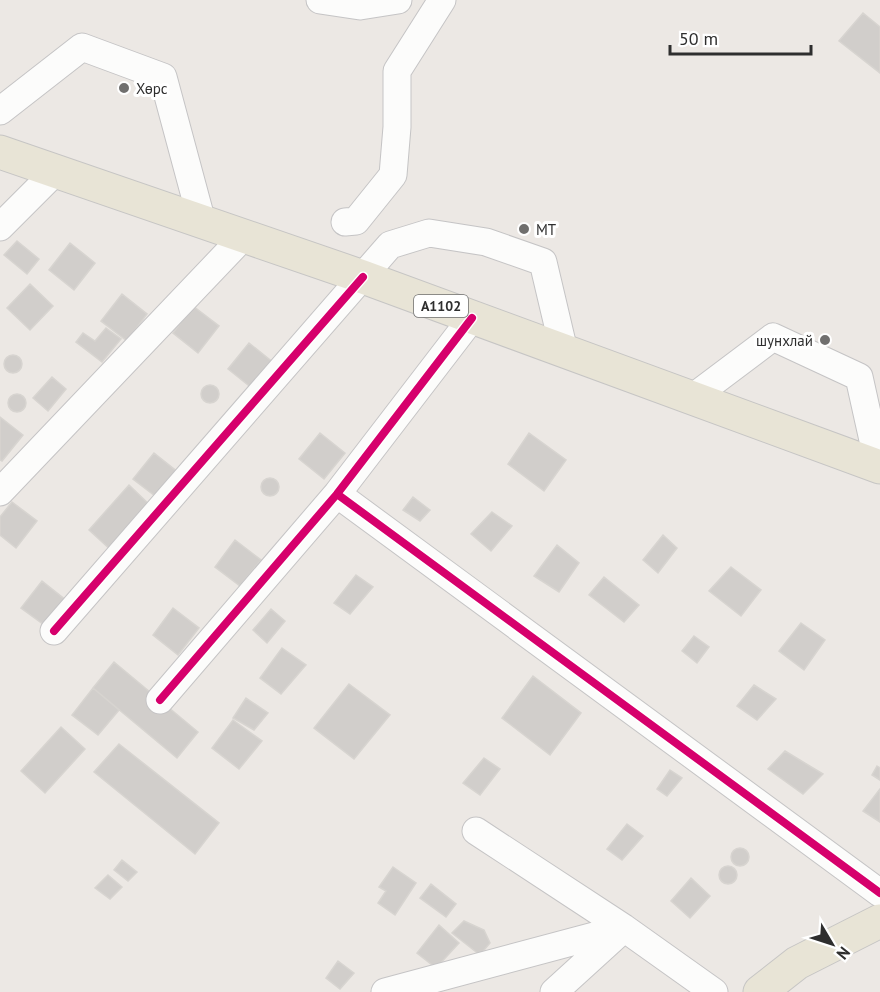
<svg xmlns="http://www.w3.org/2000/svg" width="880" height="992" font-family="'PT Sans',sans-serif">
<rect width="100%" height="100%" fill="#ece8e4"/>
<path fill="#d1cecb" stroke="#d7d4d0" stroke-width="1.5" d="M863 13 880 27V73L839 41Z
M17 241 39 259 27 274 4 255Z
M70 243 95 263 74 290 49 270Z
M30 284 53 306 30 330 7 308Z
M122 294 147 314 127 341 101 321Z
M193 306 219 326 198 353 173 333Z
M106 328 121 339 102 362 76 342 83 333 95 341Z
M249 343 274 363 253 389 228 369Z
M4 364a9 9 0 1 1 18 0a9 9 0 1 1-18 0Z
M52 377 66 389 48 411 33 398Z
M201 394a9 9 0 1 1 18 0a9 9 0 1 1-18 0Z
M8 403a9 9 0 1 1 18 0a9 9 0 1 1-18 0Z
M0 417 23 435 2 461 0 460Z
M320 433 345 453 324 479 299 459Z
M529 433 566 460 544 491 508 464Z
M154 453 179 473 159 499 133 479Z
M261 487a9 9 0 1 1 18 0a9 9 0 1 1-18 0Z
M129 485 153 508 113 552 89 530Z
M413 497 430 510 420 521 403 510Z
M12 502 37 521 16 548 0 535V517Z
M492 512 512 526 491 551 471 534Z
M663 535 677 548 658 573 643 560Z
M235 540 261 560 240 586 215 567Z
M557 545 579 563 559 592 534 576Z
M731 567 761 590 741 616 709 591Z
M356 575 373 587 350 614 334 603Z
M604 577 639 605 624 622 589 595Z
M42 581 67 601 47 627 21 608Z
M173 608 199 628 178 655 153 635Z
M271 609 285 621 267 643 253 630Z
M801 623 825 640 804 670 779 651Z
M694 636 709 647 697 663 682 651Z
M282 648 306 665 281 694 260 678Z
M114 662 198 732 177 758 93 688Z
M533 676 581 713 550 755 502 718Z
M349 684 390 715 354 759 314 728Z
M754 685 776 699 757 720 737 706Z
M93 688 119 710 98 735 72 715Z
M246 698 268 713 254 730 233 718Z
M233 720 262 741 239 769 212 748Z
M61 727 85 749 45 793 21 771Z
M119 744 219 823 195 854 94 772Z
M785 751 823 774 803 794 768 769Z
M484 758 500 769 480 795 463 783Z
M877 766 880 768V780L872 775Z
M670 770 682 778 667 796 657 789Z
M880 789V822L863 811Z
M627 824 643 836 622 860 607 849Z
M731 857a9 9 0 1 1 18 0a9 9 0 1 1-18 0Z
M122 860 137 872 128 881 114 870Z
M719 875a9 9 0 1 1 18 0a9 9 0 1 1-18 0Z
M393 867 416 883 395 915 378 903 386 891 379 887Z
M108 875 122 887 110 899 95 888Z
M691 878 710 896 690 918 671 901Z
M431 884 456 904 446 917 420 898Z
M464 921 484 930 490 943 480 955 452 933Z
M439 925 459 943 436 968 417 953Z
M338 961 354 973 340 989 326 978Z"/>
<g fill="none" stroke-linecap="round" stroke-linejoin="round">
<defs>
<path id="minor" d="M320 0 360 6 398 0
M0 111 82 47 163 77 202 222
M345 222 356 221 393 175 397 127V71L442 0
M0 227 56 171
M692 398 773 337 859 377 879 467
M0 492 244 236
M337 494 880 893
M54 631 390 245 429 233 486 242 543 262 564 351
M160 700 337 494 472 318
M476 831 624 928 714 992
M385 992 624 928
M554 992 621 931"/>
<path id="major" d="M0 152 363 277 880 467
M760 992 797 963 880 921"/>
</defs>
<use href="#minor" stroke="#c5c4c5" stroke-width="29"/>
<use href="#major" stroke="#c6c5c4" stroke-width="35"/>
<use href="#minor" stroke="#fcfcfb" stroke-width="27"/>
<use href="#major" stroke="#e8e4d6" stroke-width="33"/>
<defs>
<path id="cycleway" d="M337 494 880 893
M54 631 363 277
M160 700 337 494 472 318"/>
</defs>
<use href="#cycleway" stroke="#fff" stroke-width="11"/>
<use href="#cycleway" stroke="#d6006c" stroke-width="8"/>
</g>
<g fill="#706f6e" stroke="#fff" stroke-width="2">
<circle cx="124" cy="88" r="6"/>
<circle cx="524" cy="229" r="6"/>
<circle cx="825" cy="340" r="6"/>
</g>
<g text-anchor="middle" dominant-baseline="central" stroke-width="6" stroke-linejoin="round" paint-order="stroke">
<rect fill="#fff" stroke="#6d6d6d" stroke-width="1.5" x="414" y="295" width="54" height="22" rx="4.5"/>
<g font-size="14" font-weight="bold" fill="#2e2e2e">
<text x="441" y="306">A1102</text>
</g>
<g font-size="15" fill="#2e2e2e" stroke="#fff" text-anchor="start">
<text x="136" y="88">Хөрс</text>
<text x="536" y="229">МТ</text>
<text x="813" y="340" text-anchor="end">шунхлай</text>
</g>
</g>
<g transform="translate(832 944) rotate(129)" stroke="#ffffff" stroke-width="4.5" paint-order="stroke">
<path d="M0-4.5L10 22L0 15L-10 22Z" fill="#2e2e2e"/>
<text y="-9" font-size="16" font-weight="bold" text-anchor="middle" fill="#2e2e2e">N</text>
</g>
<path d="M670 45v9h141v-9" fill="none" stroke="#2e2e2e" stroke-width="3"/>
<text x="679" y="45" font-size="18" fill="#2e2e2e" stroke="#ffffff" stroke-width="4.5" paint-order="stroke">50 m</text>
</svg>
